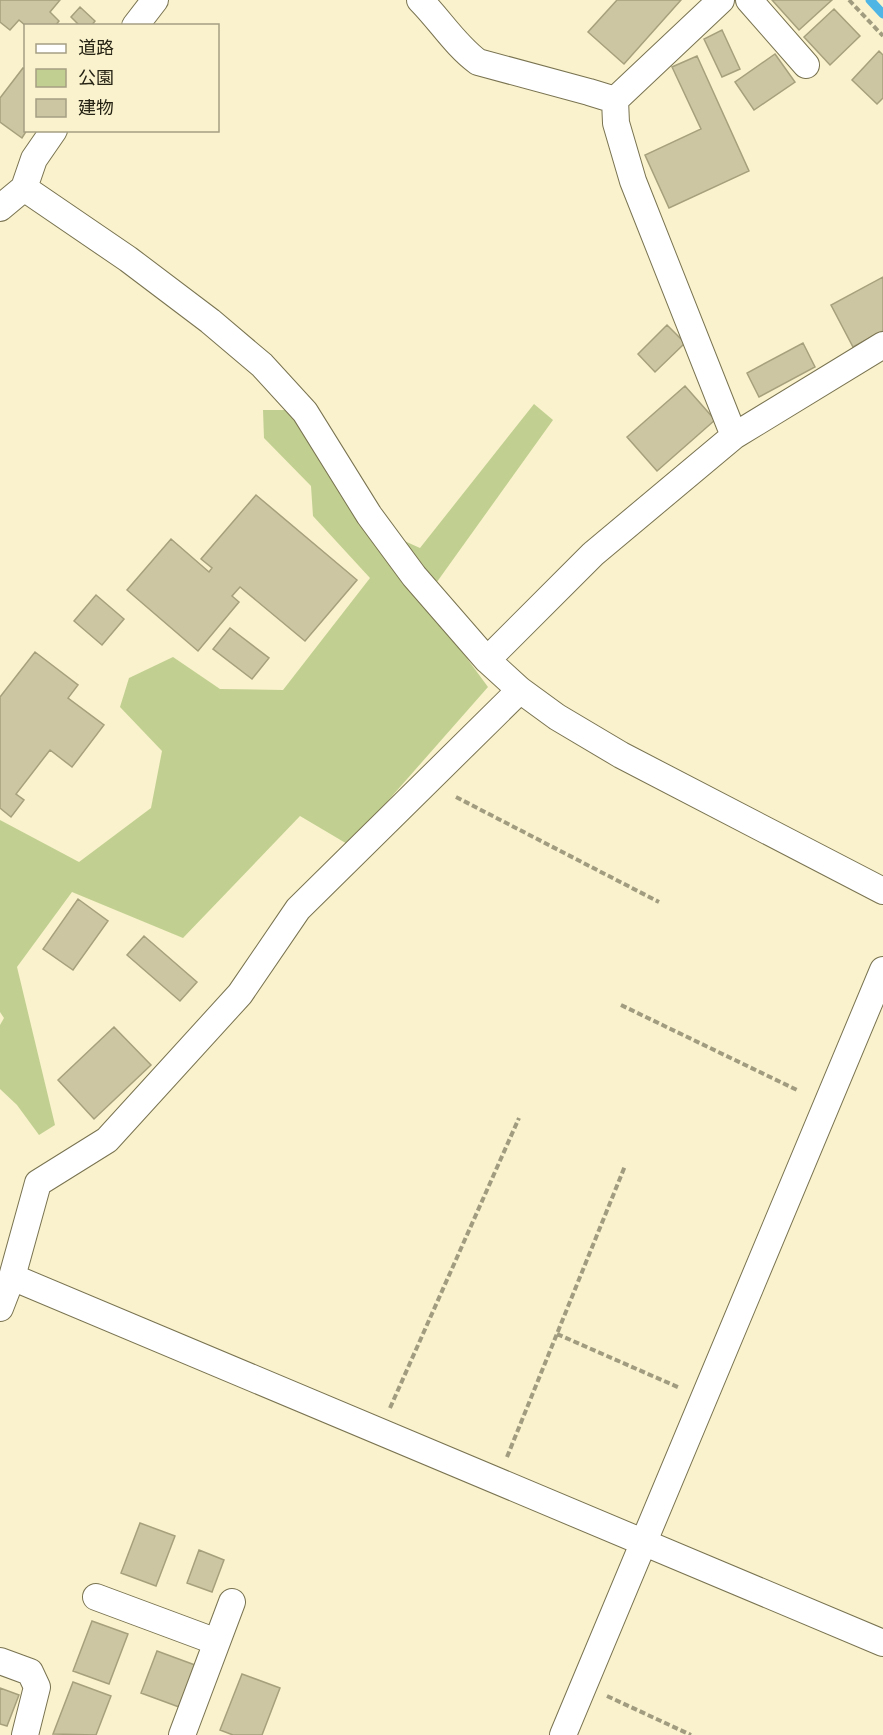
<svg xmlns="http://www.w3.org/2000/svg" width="883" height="1735" font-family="Raleway,'Noto Sans JP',sans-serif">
<rect width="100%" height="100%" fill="#f9f2cc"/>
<path fill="#c1d091" d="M534 404 553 420 424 600 488 687 349 845 300 816 183 938 72 892 17 967 55 1125 39 1135 17 1105 0 1089V1025L4 1018 0 1012V820L79 862 151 808 162 751 120 707 129 678 173 657 220 689 283 690 370 578 313 516 311 486 264 438 263 410H292L360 521 420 548Z"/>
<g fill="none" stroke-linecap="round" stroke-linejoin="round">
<path stroke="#4eb5e4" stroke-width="9" d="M870 0 883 14"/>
</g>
<path fill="#cdc6a2" stroke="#a7a07d" stroke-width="1.5" d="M0 0H60L50 12 59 21 55 26H26L19 20 10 30 0 22Z
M617 0H681L624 64 588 32Z
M772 0H832L799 30Z
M80 7 95 21 91 26H80L71 17Z
M834 9 860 36 830 65 804 37Z
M722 30 740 69 722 77 704 39Z
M879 51 883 55V98L877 104 852 80Z
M775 54 795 82 754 110 735 82Z
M697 56 749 171 669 208 645 155 701 129 672 67Z
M23 68 26 69V130H27L22 138 0 122V98Z
M883 277V331L853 347 831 305Z
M667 325 685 343 655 372 638 354Z
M803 343 815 367 759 397 747 373Z
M685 386 715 420 657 471 627 437Z
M256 495 357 580 305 641 240 587 232 596 239 602 198 651 127 590 171 539 209 572 212 568 201 559Z
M96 595 124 619 102 645 74 621Z
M230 628 269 658 252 679 213 649Z
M35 652 78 685 68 698 104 725 72 767 50 750 16 794 24 800 11 817 0 808V697Z
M78 899 108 921 73 970 43 949Z
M144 936 197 982 180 1001 127 955Z
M114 1027 151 1065 94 1119 58 1080Z
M140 1523 175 1536 156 1586 121 1573Z
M199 1550 224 1560 212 1592 187 1583Z
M92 1621 128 1634 109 1684 73 1671Z
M157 1651 195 1665 179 1707 141 1693Z
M242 1674 280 1688 262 1735H233L220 1730Z
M73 1682 111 1696 96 1735 53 1734Z
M0 1688 19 1695 7 1726 0 1724Z"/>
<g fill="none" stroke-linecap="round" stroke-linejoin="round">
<defs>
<path id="street" d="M420 0C440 20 455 45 478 62L589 92 615 100
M749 0 806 65
M135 26 155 0
M615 100 616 123 633 181 734 436
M615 100 721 0
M24 188 128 259 210 321 262 365 305 412 369 515 414 576 487 660 520 690 557 717 621 755 883 891
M0 208 24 188 34 159 54 130
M487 660 593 554 734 436 883 345
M12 1277 883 1643
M0 1308 12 1277 38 1183 107 1140 240 994 298 909 520 690
M96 1597 217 1642
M0 1661 30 1672 37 1687 25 1735
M182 1735 232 1602
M563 1735 883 970"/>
</defs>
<use href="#street" stroke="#797351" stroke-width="28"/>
<path stroke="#a19c80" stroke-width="4" stroke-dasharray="6 3" stroke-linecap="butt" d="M849 0 883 36
M456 797 659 902
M621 1005 797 1090
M557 1334 680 1388
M390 1408 519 1118
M507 1457 625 1166
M607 1696 691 1735"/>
<use href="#street" stroke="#fff" stroke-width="26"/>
</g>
<rect x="24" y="24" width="195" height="108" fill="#f9f2cc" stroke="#a59f83" stroke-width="1.5"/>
<rect x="36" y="44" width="30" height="9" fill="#ffffff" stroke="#a59f83" stroke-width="1.5"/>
<text x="78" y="54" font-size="18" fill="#262315">道路</text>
<rect x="36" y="69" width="30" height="18" fill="#c1d091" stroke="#a59f83" stroke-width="1.5"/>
<text x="78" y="84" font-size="18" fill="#262315">公園</text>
<rect x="36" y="99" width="30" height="18" fill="#cdc6a2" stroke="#a59f83" stroke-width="1.5"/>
<text x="78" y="114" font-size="18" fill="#262315">建物</text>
</svg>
